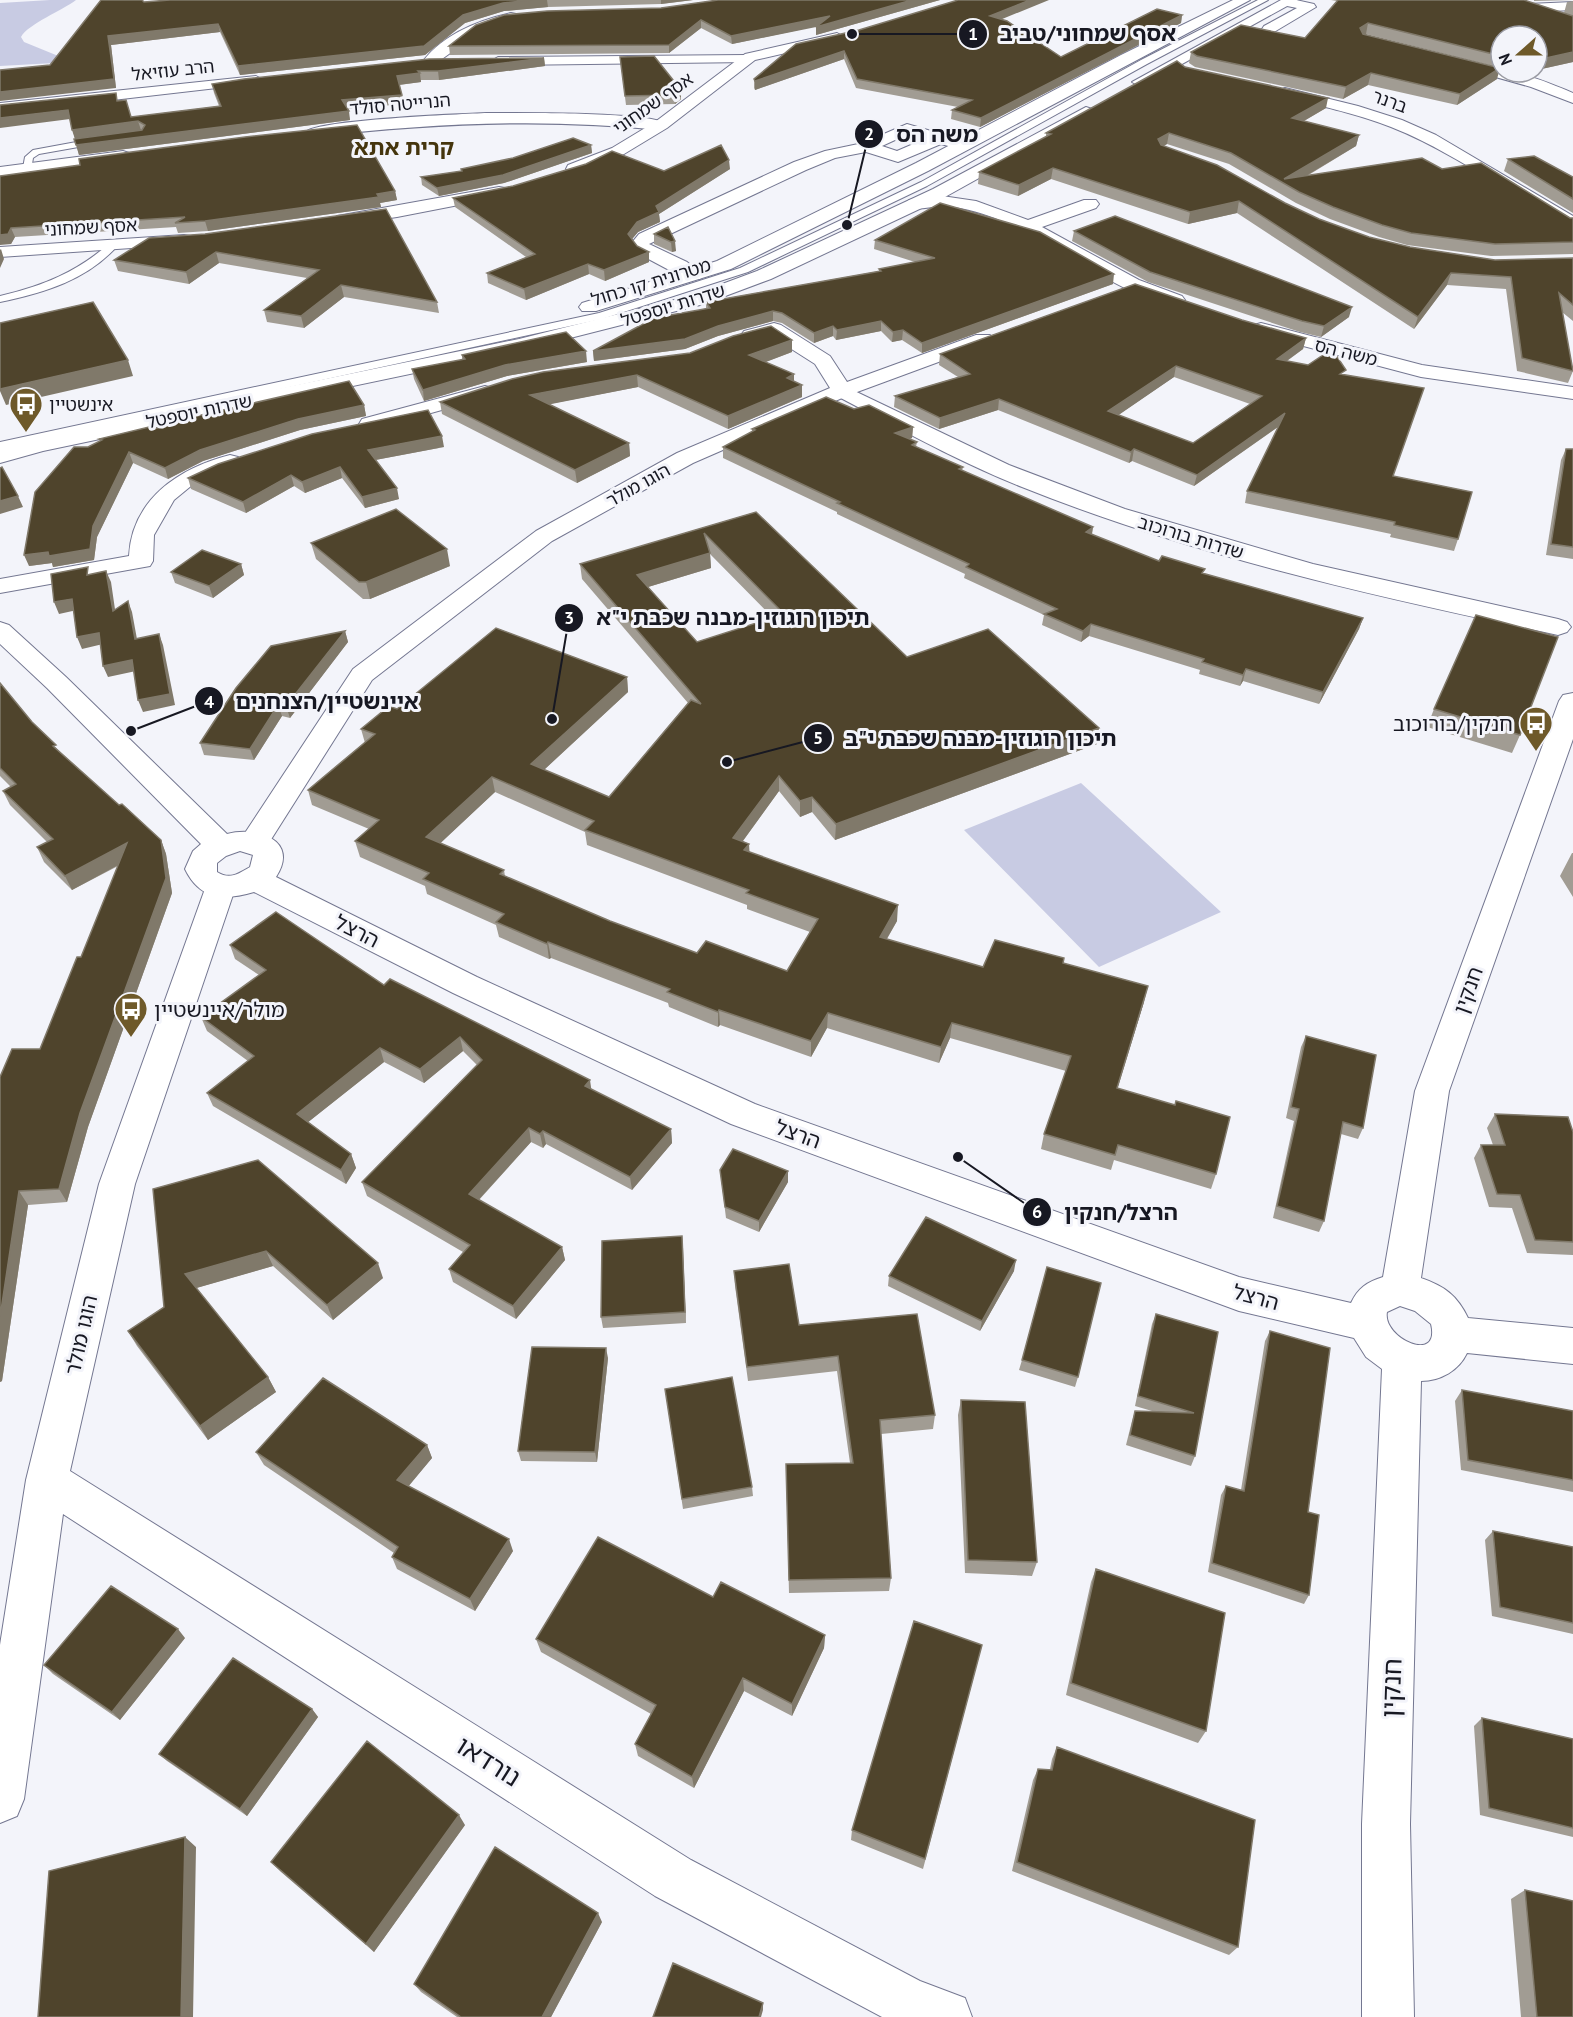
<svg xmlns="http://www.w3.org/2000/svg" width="1573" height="2017" font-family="'PT Sans','Noto Sans Hebrew',sans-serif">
<rect width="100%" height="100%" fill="#f3f4fa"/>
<path fill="#c8cbe3" d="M50 0H76C63 10 28 24 21 37L24 42 73 62 0 66V3Z
M1081 783 1221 912 1099 967 964 830Z"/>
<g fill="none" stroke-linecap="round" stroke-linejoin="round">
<defs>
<path id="service" d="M1258 0H1268L1147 64 927 186 748 272 602 319 0 450V442L599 313 740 268 921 182 1141 60Z
M98 138 101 139V143L39 154 33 158 31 170 23 168 25 157 33 150Z
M110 243 118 245C88 280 43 293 0 302V296C43 286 77 272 110 243Z"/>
<path id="minor" d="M1282 0H1296L1314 4 1316 7 1274 32H1264L1262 29 1264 26 1297 8 1282 5Z
M1573 2V10L1528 12 1521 8 1528 4Z
M511 13 516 14 518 17 516 20 481 31 435 64H425L423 61C444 34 479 20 511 13Z
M746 55 751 56 753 59 751 62 498 65 491 61 498 57Z
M1454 57 1501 70V72C1525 72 1551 84 1573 93V103L1531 87 1449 64 1447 61Z
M256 76 263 80 261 83 0 113V103Z
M1285 88 1358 106 1402 120 1436 135 1573 216V229L1567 228C1512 195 1450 150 1391 127 1355 113 1317 105 1280 96L1277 93 1280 90Z
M487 113C513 113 657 111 669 125L661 130C544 118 430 123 314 137L306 132C316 120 463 114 487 113Z
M907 124 969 142 971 145 963 150 941 144 898 162 866 152 835 158 806 170 649 244 687 262 702 275 700 279H686L639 254 630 245 639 234 794 162 825 151 863 143ZM908 134 925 139 897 151 882 146Z
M123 151 129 153 131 156 129 159 0 177V167Z
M942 196 976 201 1028 220 1084 200H1096L1099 204 1096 208 1042 227 1139 280 1182 296 1185 300 1182 304C1152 311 1076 260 1049 245 1031 235 1013 226 995 218 978 212 959 206 941 206 930 207 920 210 909 208L906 204 909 200Z
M774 323 781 325 830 356 847 382 976 335H990L993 339 990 343 849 395 693 463 552 541 372 680 265 849 254 852 243 849 239 842 353 669 536 531 677 453 830 388 815 364 771 336 751 341 744 339 741 335 744 331Z
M1261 323 1422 365 1573 387V399L1421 377 1254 333 1251 329 1254 325Z
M485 386 492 388 496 392 492 396 370 430 362 429 359 424 362 419Z
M230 455 238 457 241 462 238 467 191 486 174 500 154 535 153 561 150 566 0 593V579L129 556C132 499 179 468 230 455Z
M221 875 232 879 236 886 135 1184 70 1471 691 1860 920 1981 965 1998 972 2017H882L655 1896 63 1514 24 1799 17 1816 0 1823V1645L26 1480 99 1184 206 886 210 879Z"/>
<path id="tertiary" d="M1233 0H1250L928 171 731 269 596 311H582L579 307 582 303 717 261 916 163 1121 55Z
M1281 0H1298L1144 85 1139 86 1132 82Z
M837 33 844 37 842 40 755 60 667 128 624 154 580 173 574 174 566 169 568 165 612 148 655 122 745 54Z
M1086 107 1092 109 1094 112 1092 115 945 197 771 279 704 304 519 351 43 451 0 463V449L39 438 519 339 690 296 757 271 933 189Z
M499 187 505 188 508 192 505 196 397 217 343 225 337 224 334 220 337 216 343 215Z
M184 235 190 236 193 240 190 244 0 257V247Z
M842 385 1009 465 1125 509 1313 564 1558 619 1567 622 1571 627 1567 632 1558 635C1377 597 1194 556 1022 487 957 461 896 427 835 395L832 391 835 387Z
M0 622 9 625 66 677 227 834C257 826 300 840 276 877L477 977 755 1104 1239 1277 1351 1303C1358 1288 1367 1282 1383 1277L1415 1091 1559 701 1563 695 1573 693V739L1449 1091 1421 1278C1444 1286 1457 1295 1468 1318L1573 1328V1364L1467 1353C1459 1370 1441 1381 1421 1381L1410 1824 1414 2017H1362V1824L1382 1369 1366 1357 1354 1338 1239 1311 731 1124 453 993 254 892C224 901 200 900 185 869L193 851 201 844 47 688 0 644ZM240 851 253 855 250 867C238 874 230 880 217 872V863L226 856ZM1400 1306 1415 1311 1431 1324C1441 1365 1382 1338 1387 1312Z"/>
</defs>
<use href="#service" stroke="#747791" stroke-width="2"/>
<use href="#minor" stroke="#747791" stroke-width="2"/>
<use href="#tertiary" stroke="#747791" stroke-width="2"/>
<use href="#service" fill="#fff" fill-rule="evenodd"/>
<use href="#minor" fill="#fff" fill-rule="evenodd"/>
<use href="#tertiary" fill="#fff" fill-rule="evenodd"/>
</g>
<path fill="#a19c93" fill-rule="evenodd" d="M170 0H693L661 4 548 7 504 11 465 23 425 55 240 75 220 32 111 45 116 88 50 65 144 2Z
M718 0H940L816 35 817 26 732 44 701 28 669 53 450 55 449 46 661 8Z
M1331 0H1524L1573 16V62L1537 70 1501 36V68L1366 34H1364L1497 79 1457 105 1368 85 1343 99 1195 67 1189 63 1191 52 1305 38 1337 1Z
M1534 0H1573L1534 1Z
M1573 1V16L1564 13 1567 2Z
M1182 15 1181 23 980 127 951 119 952 110 958 107 856 88 844 59 755 90 754 88V79L859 30 1002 19 1061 57Z
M620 57 681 99 675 104 626 105Z
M544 58 545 66 439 80H421V82L399 85 404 104 347 109 350 120 79 155 70 119 118 101 131 117 219 106 214 93 212 84Z
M1185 67 1326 108 1304 121 1359 135 1356 146 1307 176 1442 169 1570 218H1573V254L1491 256 1407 245 1379 237 1330 219 1296 203 1229 164 1167 144 1163 146 1319 219 1369 237 1410 247 1495 260 1573 258V321L1562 312 1573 371 1568 383 1517 371 1506 289 1447 285 1414 329 1237 213 1188 224 1051 179 1018 196 978 184 979 172 1046 137V133Z
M591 145 592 153 504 183 439 196 422 185 421 177 461 171V169Z
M1508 159 1573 177V213L1504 171Z
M730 169 659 214 660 222 638 232 632 239 649 262 605 281 589 274 526 300 488 283 487 273 526 257 455 207 453 198 664 171Z
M0 176 395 191 397 200 380 203 381 207 208 231 178 233 176 227 15 237 11 244Z
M668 227 676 251 672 252 654 244V234Z
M1074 231 1349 317 1321 337 1300 332 1148 282 1072 241Z
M205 234 437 302 439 313 344 297 304 328 267 322 264 310 307 278 219 263 189 284 118 271 114 260Z
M875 240 1113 284 922 353 902 340 892 342 881 331 836 340 833 336 814 343 782 323 773 321 718 336 685 349 594 361 593 351 706 308V302L879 271V269L915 262 874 249Z
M1242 320 1306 338 1303 349 1287 361 1345 375 1394 476 1458 539 1454 551 1390 537 1391 534 1245 503 1247 491 1278 427 1194 486 1132 461 1129 463 998 410 939 429 894 407 895 396 958 377 939 365 940 354ZM1174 377 1250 404 1193 443 1118 415Z
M792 352 765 362 794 382 802 385V397L728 429 638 387 549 404 629 443 630 456 577 483 442 414 440 402Z
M462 355 587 362 507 376 424 401 414 379 412 369 462 360Z
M364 405 366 416 300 430 203 461 168 479 133 463 97 537 94 560 53 567 52 563 29 566 88 447 100 441 99 439 154 429Z
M854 409 913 427 912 438 909 439 917 442 916 447 963 467 962 471 1093 527 1092 535 1159 561 1363 618 1359 629 1319 704 1243 681 1240 686 1199 674 1200 670 1089 636 1081 642 1042 625 1044 615 964 578 965 574 837 514V512L723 458V447L752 432V429Z
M444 447 375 460 399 499 365 508 342 478 305 493 294 486 246 513 191 489 188 478Z
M1566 449H1573V559L1546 555 1561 460Z
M756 512 907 657 1097 744 835 840 812 812 800 817 779 791 743 841 749 844V852L897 921 887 939 983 967 1063 963 1144 1002 1117 1088 1216 1174 1211 1189 1114 1160 1111 1170 1041 1149 1044 1134 1066 1071 950 1038 939 1063 827 1028 811 1057 720 1025 718 1027 669 1007 668 1003 551 958 549 959 499 937 496 925 427 894 425 886 360 857 355 841 369 829 312 805 308 790 365 743 361 729 397 709 627 677 628 692 544 770 609 797 688 703 582 579 580 564ZM710 554 773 618 697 642 648 587 711 568ZM495 792 585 832 587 845 747 905V909L810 932 787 971 697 953 610 921 505 876 504 870 440 843Z
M311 543 450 566 370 599H363L316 559Z
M241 564 244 575 213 598 175 583 171 572Z
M345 631 348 642 290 718 282 716 254 760 204 755 200 743Z
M0 683 32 722 60 752 119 805 161 840 166 854 172 893 88 1127 67 1202 28 1205 2 1381 0 1382V1077L40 1049 81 957 118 866 72 890 44 862 37 847 47 842 10 805 3 791 11 787 0 776Z
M1434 709 1520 735 1512 753 1427 727Z
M1572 853H1573V897L1560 876Z
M230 945 384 985 671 1129 672 1143 632 1190 546 1144 543 1148 531 1142 479 1200 562 1247 565 1260 516 1319 453 1282 449 1269 463 1252 367 1196 362 1182 477 1065 463 1051 424 1083 384 1062 308 1122 351 1154 356 1168 346 1184 213 1106 207 1093 248 1061 207 1031 201 1017 259 975 235 959Z
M1306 1036 1363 1128 1358 1139 1341 1134 1324 1221 1319 1232 1273 1218 1294 1121 1286 1118 1301 1047Z
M1495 1114 1573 1132V1255L1527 1253 1512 1208 1489 1207 1474 1158 1481 1145H1493L1487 1128Z
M720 1170 788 1182 759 1232 726 1218Z
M153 1189 383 1278 333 1320 273 1266 196 1288 268 1377 276 1392 208 1440 137 1346 128 1331 164 1307Z
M682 1236 686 1323 603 1328 601 1317Z
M734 1271 799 1325 935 1415 933 1429 881 1434 891 1578 889 1591 789 1593 786 1464 850 1463 837 1371 748 1381 735 1286Z
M1014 1271 980 1331 888 1286 889 1276Z
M1156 1314 1218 1332 1195 1456 1191 1466 1126 1445 1132 1421 1135 1411H1152L1135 1406 1152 1324Z
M1270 1331 1308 1512 1309 1595 1304 1604 1208 1572 1221 1495 1226 1486 1241 1490 1265 1341Z
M608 1358 597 1462 521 1461 518 1451Z
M1022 1360 1078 1377 1075 1387 1019 1370Z
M665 1389 752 1487 753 1496 683 1509Z
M1462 1390 1573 1411V1492L1461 1470 1455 1401Z
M961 1400 1037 1562 1032 1576 965 1573 958 1415Z
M427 1445 432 1458 408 1486 513 1551 475 1611 397 1569 392 1557 394 1553 264 1465 256 1452Z
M1493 1531 1573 1547V1634L1492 1616 1485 1540Z
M1096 1569 1206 1731 1198 1743 1066 1695 1091 1582Z
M713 1597 825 1635 824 1648 792 1716 744 1691 694 1788 638 1756 635 1744 651 1714 541 1652 536 1639Z
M185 1638 120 1720 53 1674 44 1665Z
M982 1645 923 1869 851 1840 852 1830Z
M312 1709 318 1717 247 1816 167 1761 159 1754Z
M1482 1718 1573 1739V1837L1480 1815 1474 1726Z
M1057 1747 1238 1947 1229 1955 1012 1871 1033 1780 1038 1769H1050L1052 1759Z
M465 1825 374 1952 281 1872 271 1862Z
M1525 1890 1573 2017H1521L1511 1899Z
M602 1922 551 2017H457L421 1992 414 1984Z"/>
<path fill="#80796a" d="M532 0H547L548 7 504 11 465 23 425 55 240 75 238 66 463 15 503 3Z
M661 0H693L661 4Z
M912 0H940L816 35V27L821 26 732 44 731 36Z
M1030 0H1049L990 24V16Z
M1182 15 1181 23 980 127 981 118Z
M701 20V28L669 53V45Z
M1368 23 1366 34 1357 39 1360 28Z
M218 24 220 32 111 45 116 88 0 101V92L108 36Z
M844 51V59L755 90V81Z
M1573 52V62L1537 70V60Z
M544 58 545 66 439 80 438 71Z
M1500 68 1497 79 1457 105 1460 94Z
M420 73 421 82 398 85 397 76Z
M1371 73 1368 85 1343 99 1346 87Z
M681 90V99L675 104V95Z
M402 95 404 104 344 109 342 100Z
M1328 98 1326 108 1290 129 1292 118Z
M68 110 70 119 0 128V118Z
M349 111 350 120 79 155 76 145Z
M138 121 141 130 75 139 72 130Z
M1169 133 1167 144 1156 151 1158 139Z
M1359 135 1356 146 1289 186 1284 179Z
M591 145 592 153 504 183 439 196 437 188Z
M729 160 730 169 659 214 660 222 638 232 628 244V234L637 222 656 206Z
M1053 168 1051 179 1018 196 1019 185Z
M395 191 397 200 380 203 381 207 208 231 205 221Z
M1239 201 1237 213 1188 224 1190 212Z
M11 228 15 237 11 244 0 245V235Z
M675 241 676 251 672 252 671 242Z
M1 249 4 259 0 268V250Z
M216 252 219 263 189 284 186 272Z
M649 252V262L605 281 604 270Z
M588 264 589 274 526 300 524 289Z
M1451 273 1447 285 1414 329 1418 317Z
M1114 274 1113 284 922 353V343Z
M341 285 344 297 304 328 301 316Z
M1352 307 1349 317 1321 337 1324 326Z
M773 311V321L718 336 685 349 594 361 593 351 718 326Z
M881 321V331L836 340 837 330Z
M833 326V336L814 343V333Z
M903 330 902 340 892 342 893 332Z
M1306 338 1303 349 1274 370 1277 359Z
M792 340V352L750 368 749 355Z
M586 351 587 362 507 376 424 401 423 390 505 365Z
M128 360 133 376 6 405 0 391V389Z
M1176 366 1174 377 1107 423 1108 411Z
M794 374V387L787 378Z
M637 375 638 387 531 408 530 395Z
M802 385V397L728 429V416Z
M999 399 998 410 939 429 940 418Z
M364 405 366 416 300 430 203 461 168 479 165 468 200 450 298 419Z
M1285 413 1282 424 1194 486 1197 475Z
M913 427 912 438 894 444 895 433Z
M442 436 444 447 370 461 368 450Z
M629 443 630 456 577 483 575 470Z
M1134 449 1132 461 1129 463 1131 452Z
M129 452 133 463 97 537 94 560 53 567 52 563 29 566 24 555 93 526Z
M340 467 342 478 305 493 302 482Z
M291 475 294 486 246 513 243 502Z
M397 488 399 499 365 508 362 497Z
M18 496 23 507 0 514V501Z
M1093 527 1091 538 1086 532Z
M447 549 450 566 370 599 366 582Z
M710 553 711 568 638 590 637 575Z
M241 564 244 575 213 598 209 586Z
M106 571 111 582 117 623 113 611Z
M72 599 77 610 59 614 54 602Z
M128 601 132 612 139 650 135 639Z
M1363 618 1359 629 1319 704 1323 692Z
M1091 624 1089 636 1081 642 1083 631Z
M345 631 348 642 290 718 286 706Z
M99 633 103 644 82 649 77 637Z
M159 634 163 645 175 705 143 712 138 700Z
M132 660 136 671 108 677 103 666Z
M1246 669 1243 681 1240 686 1243 675Z
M627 677 628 692 533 780 531 764Z
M278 705 282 716 254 760 250 749Z
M1099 728 1097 744 835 840 836 824Z
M779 776V791L734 853 733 838Z
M492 777 495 792 430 853 426 837Z
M812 797V812L800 817V801Z
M161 840 166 854 172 893 88 1127 67 1202 59 1189 80 1113Z
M127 843 133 857 72 890 65 876Z
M749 844 750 859 744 850Z
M898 905 897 921 879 952 880 937Z
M548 942 551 958 549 959 547 944Z
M1148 986 1144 1002 1113 1103 1117 1088Z
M719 1010 720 1025 718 1027V1012Z
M828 1013 827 1028 811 1057V1041Z
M952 1023 950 1038 939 1063 941 1047Z
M460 1037 463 1051 424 1083 420 1069Z
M380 1048 384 1062 302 1127 297 1114Z
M590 1080 592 1094 585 1086Z
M529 1128 531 1142 472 1207 469 1194Z
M671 1129 672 1143 632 1190 630 1177Z
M543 1131 546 1144 543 1148 540 1134Z
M351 1154 356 1168 346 1184 341 1170Z
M788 1171V1182L759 1232V1221Z
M19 1191 28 1205 2 1381 0 1382V1317Z
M682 1236 683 1247 686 1323 685 1312Z
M562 1247 565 1260 516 1319 513 1306Z
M266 1251 273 1266 193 1289 185 1274Z
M1016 1260 1014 1271 980 1331 982 1321Z
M378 1263 383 1278 333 1320 327 1305Z
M606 1348 608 1358 597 1462 595 1452Z
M268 1377 276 1392 208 1440 200 1426Z
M427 1445 432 1458 403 1493 397 1480Z
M509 1539 513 1551 475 1611 470 1599Z
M178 1629 185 1638 120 1720 112 1712Z
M825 1635 824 1648 792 1716V1704Z
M743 1678 744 1691 694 1788 692 1777Z
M312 1709 318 1717 247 1816 240 1809Z
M459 1815 465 1825 374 1952 366 1944Z
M185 1837 196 1847 193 2017H181Z
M598 1913 602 1922 551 2017H542Z
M763 2003V2010L761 2017H759Z"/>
<path fill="#4f442c" stroke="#80796a" stroke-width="1.5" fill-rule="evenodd" d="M101 0H142L144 2 170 0H532L503 3 463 15 424 46 238 66 218 24 108 36 114 79 0 92V70L50 65Z
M718 0H912L816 27 830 16 731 36 701 20 669 45 449 46 476 25 504 15 547 11 661 8Z
M958 0H1030L990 16 1007 21 1061 57 1157 9 1182 15 981 118 952 110 972 100 857 79 844 51 755 81 754 79 796 44 859 30Z
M1338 0H1524L1573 16V52L1537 60V36H1501V56L1368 23 1360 28 1363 34 1500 68 1460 94 1371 73 1346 87 1197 56 1191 52 1241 25 1305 38Z
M654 56 681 90 675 95 625 96 620 57Z
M544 58 438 71H418L420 73 397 76 402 95 342 100 349 111 76 145 74 139 142 130 145 125 138 121 72 130 68 110 0 118V105L116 93 117 101 126 100 131 117 221 106 212 84 244 79 429 59Z
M1177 61 1185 67 1328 98 1292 118 1359 135 1284 179 1422 158 1442 169 1481 163 1570 218H1573V242L1495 244 1411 233 1382 225 1333 207 1299 192 1231 153 1169 133 1158 139 1161 145 1217 165 1285 203 1319 219 1369 237 1410 247 1495 260 1573 258V305L1559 293 1573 371 1522 358 1511 277 1451 273 1418 317 1239 201 1190 212 1053 168 1019 185 979 172 1051 134 1046 133Z
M357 125 395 191 377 194 379 197 205 221 175 223 185 217 11 228 8 234 0 235V176L80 165 79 159 245 137Z
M573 138 591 145 503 175 437 188 421 177 462 171 461 169 513 158Z
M721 145 729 160 656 206 659 212 637 222 628 234 637 246 649 252 604 270 588 264 524 289 487 273 535 254 453 198 513 186 586 164 612 151 664 171Z
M1534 156 1573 177V199L1508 159Z
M940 203 1040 232 1114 274 922 343 903 330 893 332 881 321 837 330 833 326 814 333 782 313 773 311 718 326 685 339 593 351 654 318 710 308 706 302 881 271 879 269 935 258 875 240Z
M386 209 437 302 341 285 301 316 264 310 319 270 216 252 186 272 114 260 149 238 205 234Z
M1115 216 1352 307 1324 326 1302 321 1150 272 1074 231Z
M668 227 675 241 671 242 654 234Z
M1135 284 1242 320 1306 338 1277 359 1308 365 1332 349 1346 370 1340 374 1424 388 1393 476 1472 492 1458 539 1394 525 1395 522 1247 491 1285 413 1197 475 1134 449 1131 452 999 399 940 418 895 396 970 374 940 354ZM1176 366 1262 396 1193 443 1108 411Z
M93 302 128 360 0 389V323Z
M771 326 792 340 749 355 794 374 787 378 802 385 728 416 637 375 530 395 629 443 575 470 440 402 512 379 543 372 690 353 733 336Z
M566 332 586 351 505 365 423 390 412 369 465 359 462 355Z
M349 381 364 405 298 419 200 450 165 468 129 452 93 526 90 549 49 556 48 552 24 555 35 492 74 447H88L102 440 99 439 149 427 154 429 197 416Z
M826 397 854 409 869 405 913 427 895 433 917 442 912 445 963 467 959 469 1093 527 1086 532 1159 561 1162 556 1205 569 1202 573 1363 618 1323 692 1246 669 1243 675 1202 662 1204 659 1091 624 1083 631 1044 614 1057 609 966 567 969 564 837 503 840 502 723 447 755 430 752 429Z
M428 410 442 436 368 450 397 488 362 497 340 467 302 482 291 475 243 502 188 478 218 464 312 434Z
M1566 449H1573V547L1551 544Z
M2 467 18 496 0 501V468Z
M396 509 447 549 366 582H359L311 543Z
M756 512 907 657 988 629 1099 728 836 824 812 797 800 801 779 776 733 838 749 844 744 850 898 905 880 937 983 967 995 940 1064 958 1063 963 1148 986 1117 1088 1175 1105 1176 1101 1230 1117 1216 1174 1118 1145 1115 1155 1044 1134 1071 1056 952 1023 941 1047 828 1013 811 1041 719 1010 718 1012 667 992 670 989 548 942 547 944 496 922 504 914 423 879 429 873 355 841 379 820 308 790 375 734 361 729 389 706 397 709 496 628 627 677 531 764 609 797 691 700 701 704 580 564ZM704 533 784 614 697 642 637 575 710 553ZM492 777 594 821 585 830 749 890 746 893 818 919 787 971 706 941 697 953 610 921 500 874 504 870 426 837Z
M202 550 241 564 209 586 171 572Z
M88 567 87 575 106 571 113 611 128 601 135 639 159 634 170 694 138 700 132 660 103 666 99 633 77 637 72 599 54 602 51 574Z
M1476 615 1558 637 1520 735 1434 709Z
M345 631 286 706 278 705 250 749 200 743 236 688 271 646Z
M0 683 32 722 56 745 53 746 119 805 122 804 161 840 166 878 80 1113 59 1189 19 1191 0 1317V1077L12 1049H40L77 957H81L127 843 65 876 37 847 53 839 3 791 16 784 0 768Z
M276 912 384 985 390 979 590 1080 585 1086 671 1129 630 1177 543 1131 540 1134 529 1128 469 1194 562 1247 513 1306 449 1269 470 1245 362 1182 482 1060 460 1037 420 1069 380 1048 297 1114 351 1154 341 1170 207 1093 254 1056 201 1017 266 970 230 945Z
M1306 1036 1376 1055 1363 1128 1343 1122 1324 1221 1277 1206 1299 1109 1291 1107Z
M1495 1114 1568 1117 1573 1132V1242L1535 1240 1520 1195 1497 1194 1481 1145H1505Z
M733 1149 788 1171 759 1221 725 1207 720 1170Z
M258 1160 378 1263 327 1305 266 1251 185 1274 268 1377 200 1426 128 1331 164 1307 153 1189Z
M926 1217 1016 1260 982 1321 889 1276Z
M682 1236 685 1312 601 1317 602 1241Z
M789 1264 799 1325 917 1314 935 1415 880 1420 891 1578 789 1580 786 1464 853 1463 838 1356 747 1367 734 1271Z
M1047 1267 1101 1283 1078 1377 1022 1360Z
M1156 1314 1218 1332 1195 1456 1130 1435 1135 1411 1194 1413 1138 1396Z
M1270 1331 1330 1348 1308 1512 1319 1515 1309 1595 1212 1563 1226 1486 1244 1491Z
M532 1347 606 1348 595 1452 518 1451Z
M732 1377 752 1487 682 1499 665 1389Z
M323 1378 427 1445 397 1480 509 1539 470 1599 392 1557 398 1547 256 1452Z
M1462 1390 1573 1411V1480L1468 1460Z
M961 1400 1025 1402 1037 1562 968 1560Z
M1493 1531 1573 1547V1623L1500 1607Z
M598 1537 713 1597 721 1582 825 1635 792 1704 743 1678 692 1777 635 1744 656 1705 536 1639Z
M1096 1569 1225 1613 1206 1731 1071 1683Z
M111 1586 178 1629 112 1712 44 1665Z
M914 1621 982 1645 925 1859 852 1830Z
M233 1658 312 1709 240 1809 159 1754Z
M1482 1718 1573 1739V1828L1489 1808Z
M367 1741 459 1815 366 1944 271 1862Z
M1057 1747 1255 1820 1238 1947 1017 1862 1038 1769 1052 1770Z
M185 1837 181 2017H38L49 1871Z
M495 1847 598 1913 542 2017H461L414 1984Z
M1525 1890 1573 1901V2017H1537Z
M673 1963 763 2003 759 2017H653Z"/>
<defs>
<symbol id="bus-pin" viewBox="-11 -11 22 30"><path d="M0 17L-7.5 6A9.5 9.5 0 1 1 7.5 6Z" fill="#6e5929" stroke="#f3f4fa"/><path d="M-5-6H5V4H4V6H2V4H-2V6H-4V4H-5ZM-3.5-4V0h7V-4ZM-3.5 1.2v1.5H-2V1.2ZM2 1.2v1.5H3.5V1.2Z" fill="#fff"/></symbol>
</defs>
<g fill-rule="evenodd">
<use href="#bus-pin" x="7" y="385" width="38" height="52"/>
<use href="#bus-pin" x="1517" y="704" width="38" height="52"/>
<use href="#bus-pin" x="112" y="990" width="38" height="52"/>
</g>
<g text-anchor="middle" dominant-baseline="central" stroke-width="6" stroke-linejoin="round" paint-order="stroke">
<g font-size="18" fill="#171822" stroke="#f3f4fa">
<text transform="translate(173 70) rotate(-6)">הרב עוזיאל</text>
<text transform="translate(1390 101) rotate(20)">ברנר</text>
<text transform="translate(653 103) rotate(-35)">אסף שמחוני</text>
<text transform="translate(400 104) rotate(-5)">הנרייטה סולד</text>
<text transform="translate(91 227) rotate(-3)">אסף שמחוני</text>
<text transform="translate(651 282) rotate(-17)">מטרונית קו כחול</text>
<text transform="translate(673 305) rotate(-17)">שדרות יוספטל</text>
<text transform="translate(1346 352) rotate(14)">משה הס</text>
<text transform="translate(199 411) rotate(-12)">שדרות יוספטל</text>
<text transform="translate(638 485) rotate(-29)">הוגו מולר</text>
<text transform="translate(1191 537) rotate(17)">שדרות בורוכוב</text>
</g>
<g font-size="18" fill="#171822" stroke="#f3f4fa" text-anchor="start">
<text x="49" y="404">אינשטיין</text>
</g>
<g font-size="21" fill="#171822" stroke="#f3f4fa" text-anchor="end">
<text x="1513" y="723">חנקין/בורוכוב</text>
<text x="154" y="1009" text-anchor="start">מולר/איינשטיין</text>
</g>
<g font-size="21" fill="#171822" stroke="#f3f4fa">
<text transform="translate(357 931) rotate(27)">הרצל</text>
<text transform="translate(1468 990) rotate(-70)">חנקין</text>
<text transform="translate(798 1134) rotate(20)">הרצל</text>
<text transform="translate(1256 1297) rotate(15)">הרצל</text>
<text transform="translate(81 1335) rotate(-77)">הוגו מולר</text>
</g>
<g font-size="22" font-weight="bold" fill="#45350d" stroke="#f3f4fa">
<text x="404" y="147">קרית אתא</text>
</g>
<g font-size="26" fill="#171822" stroke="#f3f4fa">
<text transform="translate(1391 1688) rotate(-88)">חנקין</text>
<text transform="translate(489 1761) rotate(32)">נורדאו</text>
</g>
</g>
<path fill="none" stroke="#171822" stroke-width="2" d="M852 34L973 34M847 225L869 134M552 719L569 618M131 731L209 701M727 762L818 738M958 1157L1037 1212"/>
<g fill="#171822" stroke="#f3f4fa" stroke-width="2">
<circle cx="852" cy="34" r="6"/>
<circle cx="847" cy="225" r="6"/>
<circle cx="552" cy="719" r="6"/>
<circle cx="131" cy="731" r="6"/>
<circle cx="727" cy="762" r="6"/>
<circle cx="958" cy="1157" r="6"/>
<circle cx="973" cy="34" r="15"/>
<circle cx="869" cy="134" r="15"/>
<circle cx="569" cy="618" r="15"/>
<circle cx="209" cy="701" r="15"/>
<circle cx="818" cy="738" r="15"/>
<circle cx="1037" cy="1212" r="15"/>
</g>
<g font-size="18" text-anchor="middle" font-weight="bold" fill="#fff">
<text x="973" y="40">1</text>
<text x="869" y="140">2</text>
<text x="569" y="624">3</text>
<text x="209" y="708">4</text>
<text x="818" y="744">5</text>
<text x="1037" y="1218">6</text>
</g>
<g font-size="22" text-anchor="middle" font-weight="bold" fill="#171822" stroke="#f3f4fa" stroke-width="6" stroke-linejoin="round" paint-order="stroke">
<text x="1088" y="41">אסף שמחוני/טביב</text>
<text x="937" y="142">משה הס</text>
<text x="733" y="625">תיכון רוגוזין-מבנה שכבת י"א</text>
<text x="327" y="709">איינשטיין/הצנחנים</text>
<text x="981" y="746">תיכון רוגוזין-מבנה שכבת י"ב</text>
<text x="1121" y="1220">הרצל/חנקין</text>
</g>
<g transform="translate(1519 54) rotate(249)"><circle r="28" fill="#f3f4fa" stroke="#9b9ca4" stroke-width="1.5"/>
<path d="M0-4.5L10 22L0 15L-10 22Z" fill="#6e5929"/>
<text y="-9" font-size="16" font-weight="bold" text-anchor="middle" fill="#171822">N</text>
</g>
</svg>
